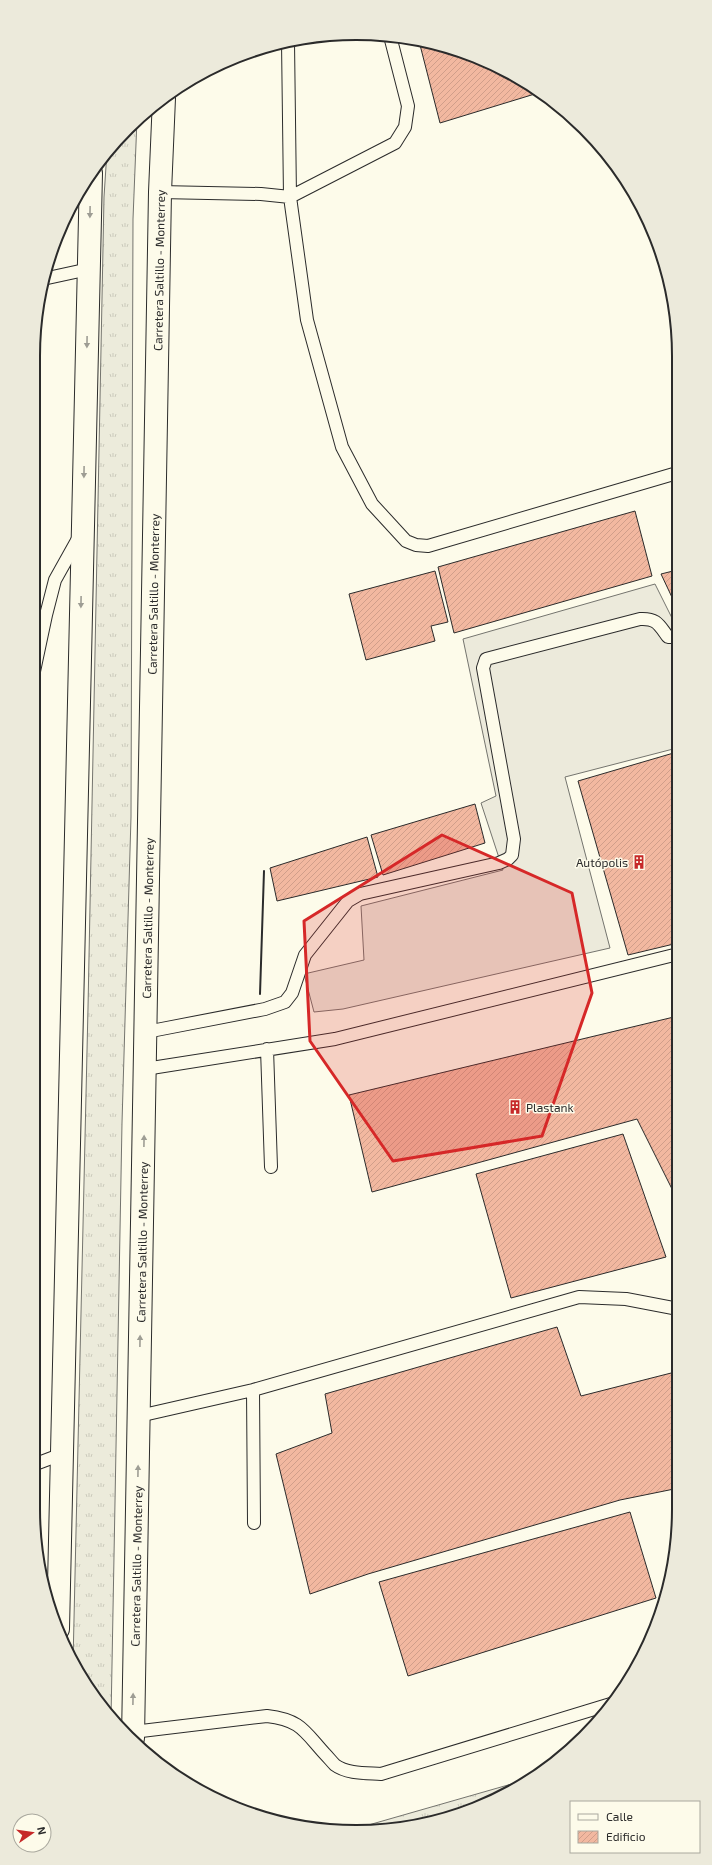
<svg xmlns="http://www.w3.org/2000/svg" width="712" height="1865" font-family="'Exo 2',sans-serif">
<defs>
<pattern id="grass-tufts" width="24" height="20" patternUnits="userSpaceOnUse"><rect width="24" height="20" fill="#ecebdb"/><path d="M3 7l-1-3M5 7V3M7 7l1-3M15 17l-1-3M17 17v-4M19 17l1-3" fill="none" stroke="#cbcabc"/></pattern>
<pattern id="building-hatch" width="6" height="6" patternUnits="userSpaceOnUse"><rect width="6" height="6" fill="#f2b8a0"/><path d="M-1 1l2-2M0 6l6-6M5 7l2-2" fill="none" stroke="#d09e8a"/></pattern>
</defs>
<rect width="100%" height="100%" fill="#fdfbea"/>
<path fill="url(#grass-tufts)" stroke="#74746e" d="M137 119 133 219 131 817 122 1123 111 1719 76 1670 73 1663 88 1008 104 197 107 151Z
M536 1777 480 1807 419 1826 358 1828Z"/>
<path fill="#eceadb" stroke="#74746e" d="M655 584 677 628V748L565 777 610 948 343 1009 314 1012 304 974 364 960 361 906 503 870 481 803 496 796 463 639Z"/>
<path fill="url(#building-hatch)" stroke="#2b2b2b" d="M419 41 440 44 535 87 538 93 440 123Z
M635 511 652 576 454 633 438 567Z
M677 570V608L661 574Z
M435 571 448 622 431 626 435 641 366 660 349 594Z
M677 752 678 943 628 955 578 781Z
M475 804 485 843 383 875 371 835Z
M367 837 378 877 277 901 270 868Z
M678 1016V1201L637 1119 372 1192 349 1095Z
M623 1134 666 1257 511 1298 476 1174Z
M557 1327 581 1396 679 1371V1488L620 1500 368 1574 310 1594 276 1454 332 1433 325 1394Z
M630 1512 656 1598 408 1676 379 1582Z"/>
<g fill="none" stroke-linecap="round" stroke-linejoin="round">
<defs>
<path id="service" d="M288 42 290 197 307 320 342 447 372 504 406 541 416 545 428 546 677 473
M160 192 261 194 290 197 395 143 405 127 408 106 390 36
M43 279 89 269
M33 676 46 615 55 580 79 537
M146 1032 265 1009 285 1002 292 993 305 955 348 901 360 894 499 863 508 859 512 855 514 839 483 668 486 659 640 619C657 618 659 625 668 637H677
M267 1049 271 1167
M145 1069 335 1039 678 954
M253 1390 254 1523
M139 1416 253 1390 579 1297 626 1299 673 1308 679 1312
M33 1465 62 1454
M133 1732 267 1716C301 1720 304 1731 325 1754 328 1757 332 1762 335 1765 347 1774 367 1773 381 1774L614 1703"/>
<g id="primary">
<path d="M58 1629 91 173"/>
<path id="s1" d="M133 1738 160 192 164 98"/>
</g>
</defs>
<use href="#service" stroke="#2b2b2b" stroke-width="14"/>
<use href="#primary" stroke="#2b2b2b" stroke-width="24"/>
<use href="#service" stroke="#fdfbea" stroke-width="12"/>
<use href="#primary" stroke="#fdfbea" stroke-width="22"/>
<path stroke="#2b2b2b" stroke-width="2" d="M260 994 264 871"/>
</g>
<defs><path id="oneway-solid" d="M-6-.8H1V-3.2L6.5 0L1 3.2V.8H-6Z"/></defs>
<g fill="#9e9d94">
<use href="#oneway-solid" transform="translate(90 212) rotate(91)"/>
<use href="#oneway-solid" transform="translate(87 342) rotate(91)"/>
<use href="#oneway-solid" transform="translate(84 472) rotate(91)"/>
<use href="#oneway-solid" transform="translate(81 602) rotate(91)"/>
<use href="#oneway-solid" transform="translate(144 1141) rotate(-89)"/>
<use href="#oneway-solid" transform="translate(140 1341) rotate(-89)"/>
<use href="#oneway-solid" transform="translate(138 1471) rotate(-89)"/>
<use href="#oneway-solid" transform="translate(133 1699) rotate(-89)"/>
</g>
<path fill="#d62828" fill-opacity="0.2" stroke="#d62828" stroke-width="3" stroke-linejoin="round" d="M442 835 572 893 592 993 542 1136 393 1161 310 1041 304 921Z"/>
<defs>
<symbol id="building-bare" viewBox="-9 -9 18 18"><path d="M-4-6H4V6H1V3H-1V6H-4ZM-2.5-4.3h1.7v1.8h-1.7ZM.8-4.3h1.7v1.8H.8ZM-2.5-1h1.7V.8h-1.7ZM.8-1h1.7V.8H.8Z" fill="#c62828" stroke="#fdfbea" stroke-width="2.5" paint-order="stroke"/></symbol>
</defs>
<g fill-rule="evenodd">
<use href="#building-bare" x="629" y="852" width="20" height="20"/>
<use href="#building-bare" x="505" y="1097" width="20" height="20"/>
</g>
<g text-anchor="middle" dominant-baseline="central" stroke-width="3" stroke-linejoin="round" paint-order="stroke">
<g font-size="12" fill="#2b2b2b" stroke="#fdfbea">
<text stroke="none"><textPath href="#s1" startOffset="1468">Carretera Saltillo - Monterrey</textPath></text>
<text stroke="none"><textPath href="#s1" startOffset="1144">Carretera Saltillo - Monterrey</textPath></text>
<text stroke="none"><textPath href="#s1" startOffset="820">Carretera Saltillo - Monterrey</textPath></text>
<text stroke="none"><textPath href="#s1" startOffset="496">Carretera Saltillo - Monterrey</textPath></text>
<text stroke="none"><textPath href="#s1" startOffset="172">Carretera Saltillo - Monterrey</textPath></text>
</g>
<g font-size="12" fill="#2b2b2b" stroke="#fdfbea" text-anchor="end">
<text x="628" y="862">Autópolis</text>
<text x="526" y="1107" text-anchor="start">Plastank</text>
</g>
</g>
<path d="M0 0H712V1865H0ZM356 40H356A316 316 0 0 1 672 356V1509A316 316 0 0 1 356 1825H356A316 316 0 0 1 40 1509V356A316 316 0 0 1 356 40Z" fill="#eceadb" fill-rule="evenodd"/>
<path fill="none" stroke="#2b2b2b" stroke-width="2" d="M356 40H356A316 316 0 0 1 672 356V1509A316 316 0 0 1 356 1825H356A316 316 0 0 1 40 1509V356A316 316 0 0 1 356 40Z"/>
<rect x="570" y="1801" width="130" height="52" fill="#fdfbea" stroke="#a9a89e"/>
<rect x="578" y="1814" width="20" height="6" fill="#fdfbea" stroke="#a9a89e"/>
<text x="606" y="1821" font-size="12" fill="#2b2b2b">Calle</text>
<rect x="578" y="1831" width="20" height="12" fill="url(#building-hatch)" stroke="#a9a89e"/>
<text x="606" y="1841" font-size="12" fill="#2b2b2b">Edificio</text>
<g transform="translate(32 1833) rotate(77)"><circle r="19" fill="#fdfbea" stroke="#a9a89e"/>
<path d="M0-3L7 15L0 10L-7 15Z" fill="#c62828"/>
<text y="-6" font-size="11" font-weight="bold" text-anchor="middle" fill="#2b2b2b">N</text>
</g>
</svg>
